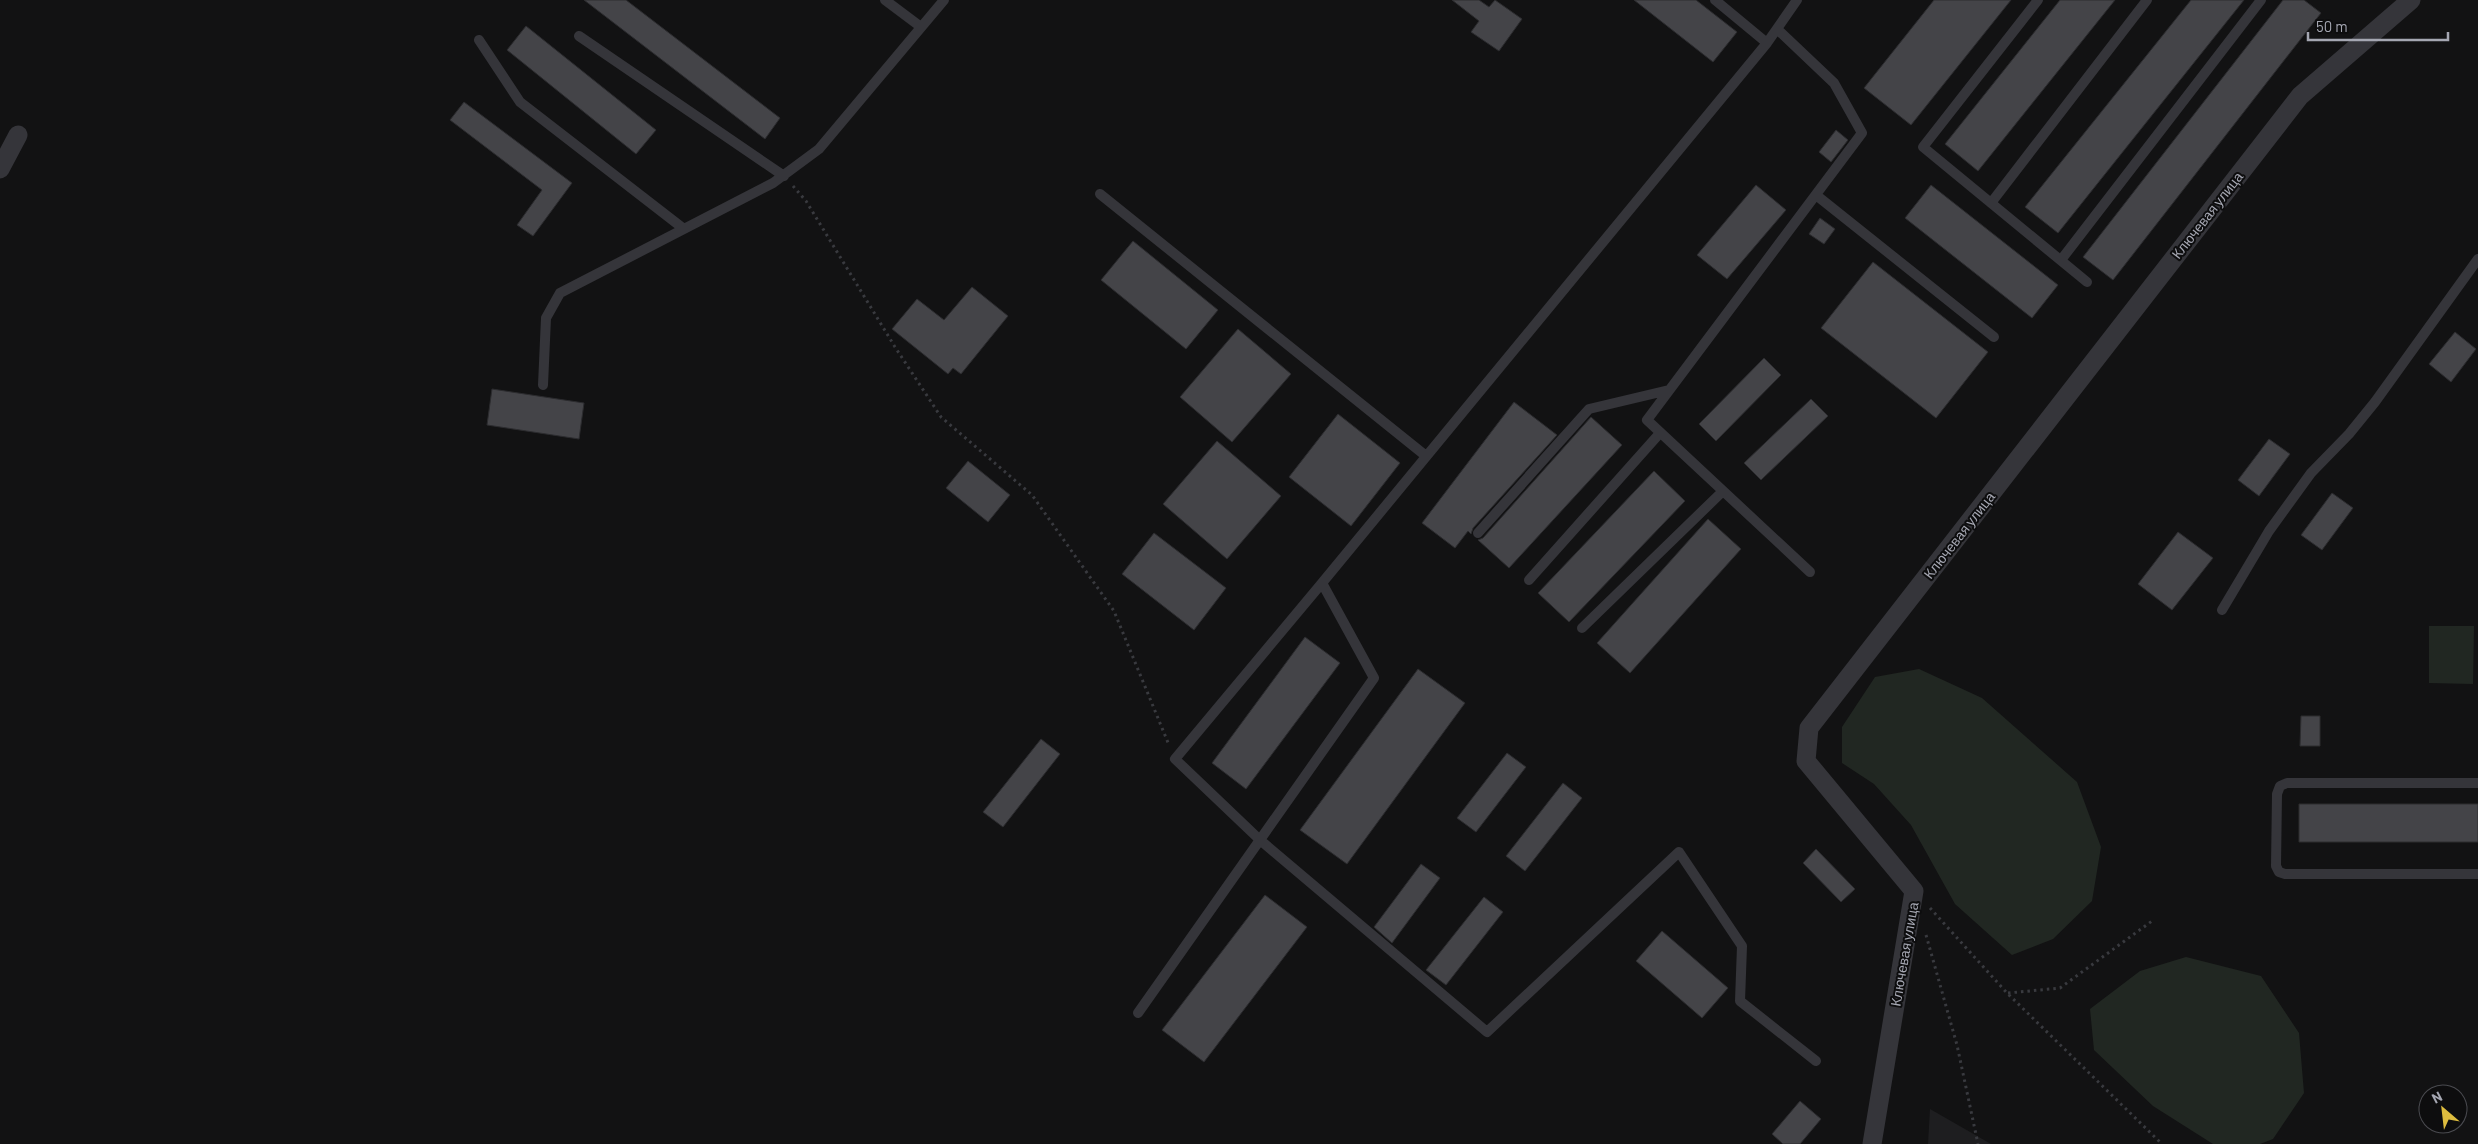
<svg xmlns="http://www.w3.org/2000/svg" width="2478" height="1144" font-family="Barlow,sans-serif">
<rect width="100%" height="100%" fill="#121213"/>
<path fill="#1e1e20" d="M1930 1109 1991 1144H1928Z"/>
<path fill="#212722" d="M2429 626H2474L2473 684 2429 683Z
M1919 669 1982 698 2077 782 2101 847 2092 901 2053 939 2012 955 1955 904 1911 825 1874 784 1842 763V727L1875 677Z
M2186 957 2261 976 2299 1033 2304 1093 2273 1139 2260 1144H2213L2153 1106 2094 1050 2090 1009 2140 971Z"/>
<path fill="#444448" stroke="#2c2c2f" d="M584 0H626L780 118 765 139Z
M1452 0H1479L1489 7 1495 0 1522 19 1499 51 1471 32 1479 21Z
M1634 0H1696L1737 32 1713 62Z
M1934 0H2011L1911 125 1864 88Z
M2060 0H2115L1978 171 1945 144Z
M2191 0H2244L2058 233 2025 207Z
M2283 0H2304L2321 13 2113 280 2083 257Z
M526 26 656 130 636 154 507 50Z
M464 102 572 183 533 236 517 225 542 190 450 120Z
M1836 130 1848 140 1831 162 1819 152Z
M1756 185 1786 210 1727 279 1697 255Z
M1931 185 2058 285 2032 318 1905 218Z
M1820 218 1835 229 1824 244 1809 234Z
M1133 241 1218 310 1186 349 1101 280Z
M1873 262 1988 352 1936 418 1821 328Z
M972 287 1008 316 961 374 953 368 948 374 892 329 917 299 944 320Z
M1238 329 1291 374 1232 442 1180 397Z
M2455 332 2476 349 2451 382 2429 364Z
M1764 358 1781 375 1716 441 1699 424Z
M492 389 584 403 579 439 487 425Z
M1811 399 1828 416 1761 480 1744 463Z
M1514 402 1557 435 1473 528 1471 534 1468 531 1455 548 1422 523Z
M1338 414 1400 463 1351 526 1289 477Z
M1591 417 1622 445 1509 568 1478 540 1483 538Z
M2269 439 2290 454 2259 496 2238 480Z
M1217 441 1281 496 1227 559 1163 504Z
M968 461 1010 495 988 522 946 488Z
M1654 471 1685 501 1569 622 1538 593Z
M2332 493 2353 508 2322 550 2301 535Z
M1708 519 1741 549 1630 673 1597 643Z
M2178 532 2213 558 2172 610 2138 584Z
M1154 533 1226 588 1194 630 1122 574Z
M1305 637 1340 663 1246 789 1212 763Z
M1418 669 1465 703 1347 864 1300 830Z
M2301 716H2320V746H2300Z
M1041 739 1060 754 1003 827 983 812Z
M1507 753 1526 767 1476 832 1457 818Z
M1563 783 1582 798 1525 871 1506 856Z
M2299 804H2478V842H2299Z
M1816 849 1855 889 1841 902 1803 863Z
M1421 864 1440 878 1392 943 1374 927Z
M1265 895 1307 927 1204 1062 1162 1030Z
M1484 897 1503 912 1446 985 1426 970Z
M1662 931 1728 988 1702 1018 1636 961Z
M1800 1101 1821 1119 1800 1144H1783L1772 1134Z"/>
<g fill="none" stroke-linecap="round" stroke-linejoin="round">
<path stroke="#393a3f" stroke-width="3" stroke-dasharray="2.5 4" stroke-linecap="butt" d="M793 186 806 201 895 347 941 417 1032 495 1114 611 1169 745
M1930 908 2007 993 2162 1144
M1926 935 1957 1045 1978 1144
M2008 993 2060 988 2152 921"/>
<path stroke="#35353a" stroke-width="10" d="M885 0 921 27
M1715 0 1767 43 1797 0
M2038 0 1923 147 2087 282
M1777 29 1834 83 1862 133 1647 420 1810 572
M579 36 784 176
M479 40 520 102 684 229
M1100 194 1426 456
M1816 195 1994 337
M1991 203 2147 0
M2061 260 2261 0
M543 385 546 318 560 293 773 183 819 149 944 0
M1478 533 1589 409 1669 390
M1529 580 1660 433
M1322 583 1175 759 1260 840 1487 1032 1679 852 1742 946 1740 1001 1816 1061
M2222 610 2269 531 2311 473 2349 434 2375 402 2478 259
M1582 628 1723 491
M2478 783H2287L2280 786 2277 794 2276 866 2279 872 2285 874H2478
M1138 1013 1374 678 1322 583 1767 43"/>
<path stroke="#35353a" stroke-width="19" d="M0 169 18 135
M1872 1144 1914 891 1806 761 1809 728 2300 96 2411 0"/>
</g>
<g text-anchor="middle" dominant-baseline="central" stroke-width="4" stroke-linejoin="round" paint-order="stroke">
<g font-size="14" fill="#a5a7b2" stroke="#0d0d0e">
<text transform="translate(2207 215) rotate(-52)">Ключевая улица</text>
<text transform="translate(1959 535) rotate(-52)">Ключевая улица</text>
<text transform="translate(1904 954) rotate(-80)">Ключевая улица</text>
</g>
</g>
<g transform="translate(2443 1109) rotate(332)"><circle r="24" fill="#0d0d0e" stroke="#4a4b50"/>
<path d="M0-4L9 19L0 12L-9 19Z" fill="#debd3f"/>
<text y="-8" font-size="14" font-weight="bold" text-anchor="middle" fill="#a5a7b2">N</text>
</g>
<path d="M2308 32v8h140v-8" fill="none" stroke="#a5a7b2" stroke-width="2.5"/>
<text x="2316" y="32" font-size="15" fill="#a5a7b2" stroke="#0d0d0e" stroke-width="4" paint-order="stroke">50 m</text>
</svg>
